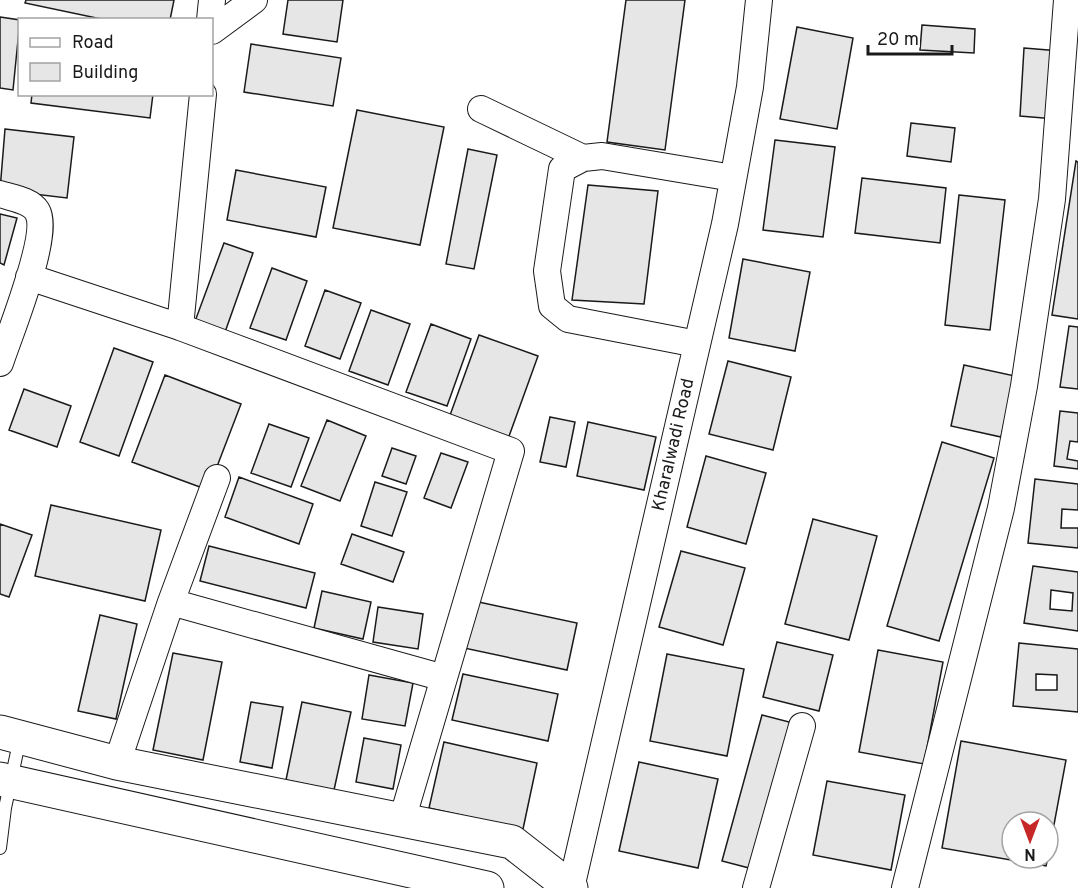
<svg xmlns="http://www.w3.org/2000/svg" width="1078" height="888" font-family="Overpass,sans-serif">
<rect width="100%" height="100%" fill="#fff"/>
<path fill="#e6e6e6" stroke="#1a1a1a" stroke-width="1.5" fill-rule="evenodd" d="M26 0H174L170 20H106L25 3Z
M288 0H343L337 42 283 34Z
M626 0H685L665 150 607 142Z
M0 17 20 20 13 90 0 88Z
M922 25 975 29 974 53 920 50Z
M797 27 853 38 837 129 780 119Z
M251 44 341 58 333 106 244 92Z
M1024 48 1060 51 1055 119 1020 116Z
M32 94H153L150 118 31 103Z
M357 110 444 127 420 245 333 228Z
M911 123 955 128 951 162 907 156Z
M5 129 74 137 67 198 0 190Z
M775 140 835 147 823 237 763 230Z
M468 149 497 155 474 269 446 264Z
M1076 161 1078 162V319L1052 315Z
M236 170 326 187 316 237 227 220Z
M862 178 946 188 940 243 855 233Z
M588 185 658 191 644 304 572 300Z
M959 195 1005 200 990 330 945 325Z
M0 214 17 218 4 265 0 263Z
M224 243 253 253 224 335 194 324Z
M743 259 810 272 795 351 729 338Z
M272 268 307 281 286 340 250 328Z
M325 290 361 303 340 359 305 346Z
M371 310 410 324 388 385 349 371Z
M431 324 471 339 447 406 406 392Z
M1069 326 1078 327V389L1060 387Z
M479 335 538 356 508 439 449 418Z
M114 348 153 362 119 456 80 442Z
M728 361 791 377 773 450 709 434Z
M964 365 1015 376 1001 437 951 426Z
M165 375 241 404 208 490 132 462Z
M24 389 71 406 57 447 9 430Z
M1060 411 1078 413V442L1070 441 1067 459 1078 461V469L1054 466Z
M550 417 575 422 566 467 540 462Z
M327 420 366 436 340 501 301 486Z
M588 422 656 437 644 490 577 476Z
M269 424 309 438 291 487 251 473Z
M942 442 994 458 939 641 887 626Z
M392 448 416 456 406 484 382 476Z
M441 453 468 462 451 508 424 498Z
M706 456 766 473 746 544 687 527Z
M239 477 313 504 299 544 225 517Z
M1035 479 1078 484V510L1062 509 1061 528H1078V548L1028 543Z
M375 482 407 492 392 536 361 526Z
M51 505 161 530 145 601 35 576Z
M813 519 877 536 849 640 785 624Z
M0 524 32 535 9 597 0 594Z
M352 534 404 552 393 582 341 564Z
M209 546 315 573 306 608 200 581Z
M681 551 745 568 723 645 659 627Z
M1033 566 1078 572V631L1024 623ZM1051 590 1073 593 1072 611 1050 609Z
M322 591 371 602 363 639 314 628Z
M474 601 577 623 567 670 464 648Z
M378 607 423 614 418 649 373 642Z
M100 615 137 624 116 719 78 711Z
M777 642 833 655 819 711 763 697Z
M1019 643 1078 649V712L1013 706ZM1036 674 1057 675V690H1036Z
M878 650 943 662 924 764 859 752Z
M173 653 222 662 203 760 153 750Z
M667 654 744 669 727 756 650 741Z
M463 674 558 694 548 741 452 720Z
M369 675 413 683 405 726 362 719Z
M251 702 283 707 272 768 240 762Z
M302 702 351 712 334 790 286 780Z
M762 715 793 723 753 869 722 861Z
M364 738 401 745 393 789 356 782Z
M961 741 1066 760 1048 857V822H1012V858H1048L1046 866 942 848Z
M444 742 537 763 523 829 429 808Z
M639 762 718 779 698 868 619 851Z
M827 781 905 795 891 870 813 855Z"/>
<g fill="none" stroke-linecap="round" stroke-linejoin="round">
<defs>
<path id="lane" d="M0 848 5 808 20 738"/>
<path id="street" d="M210 20 212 0
M212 31 254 0
M481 109 583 158
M0 194C12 198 30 200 37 211 51 234 9 335 0 363
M29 277 180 327 511 451 402 820
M180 327 203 94
M697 344 568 319 552 306 547 271 562 169 583 158 602 156 733 178
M171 602 444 678
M117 763 171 602 217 478
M571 888 725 224 750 87 759 0
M756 888 802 726
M905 888 1001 508 1024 386 1052 199 1067 0"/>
<path id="secondary" d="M0 732 117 763 512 842 571 888
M0 779 487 888"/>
</defs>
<use href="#lane" stroke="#1a1a1a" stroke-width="14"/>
<use href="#street" stroke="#1a1a1a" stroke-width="28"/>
<use href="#secondary" stroke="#1a1a1a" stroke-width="35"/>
<use href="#lane" stroke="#fff" stroke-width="12"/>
<use href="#street" stroke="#fff" stroke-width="26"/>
<use href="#secondary" stroke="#fff" stroke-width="33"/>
</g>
<g text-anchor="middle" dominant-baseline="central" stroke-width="4.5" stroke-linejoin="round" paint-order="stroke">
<g font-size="18" fill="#1a1a1a" stroke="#fff">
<text transform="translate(674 445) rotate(-77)">Kharalwadi Road</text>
</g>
</g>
<rect x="18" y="18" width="195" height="78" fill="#ffffff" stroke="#a3a3a3" stroke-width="1.5"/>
<rect x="30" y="38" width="30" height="9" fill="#ffffff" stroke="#a3a3a3" stroke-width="1.5"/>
<text x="72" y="48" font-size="18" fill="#1a1a1a">Road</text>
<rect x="30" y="63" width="30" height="18" fill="#e6e6e6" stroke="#a3a3a3" stroke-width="1.5"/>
<text x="72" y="78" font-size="18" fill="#1a1a1a">Building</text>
<g transform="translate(1030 840) rotate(180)"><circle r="28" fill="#ffffff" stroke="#a3a3a3" stroke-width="1.5"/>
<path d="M0-4.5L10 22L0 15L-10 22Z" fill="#c62828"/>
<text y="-9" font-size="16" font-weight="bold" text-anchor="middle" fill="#1a1a1a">N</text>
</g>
<path d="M868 45v9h84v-9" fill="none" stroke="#1a1a1a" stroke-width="3"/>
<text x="877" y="45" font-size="18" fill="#1a1a1a" stroke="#ffffff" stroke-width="4.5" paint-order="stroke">20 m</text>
</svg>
